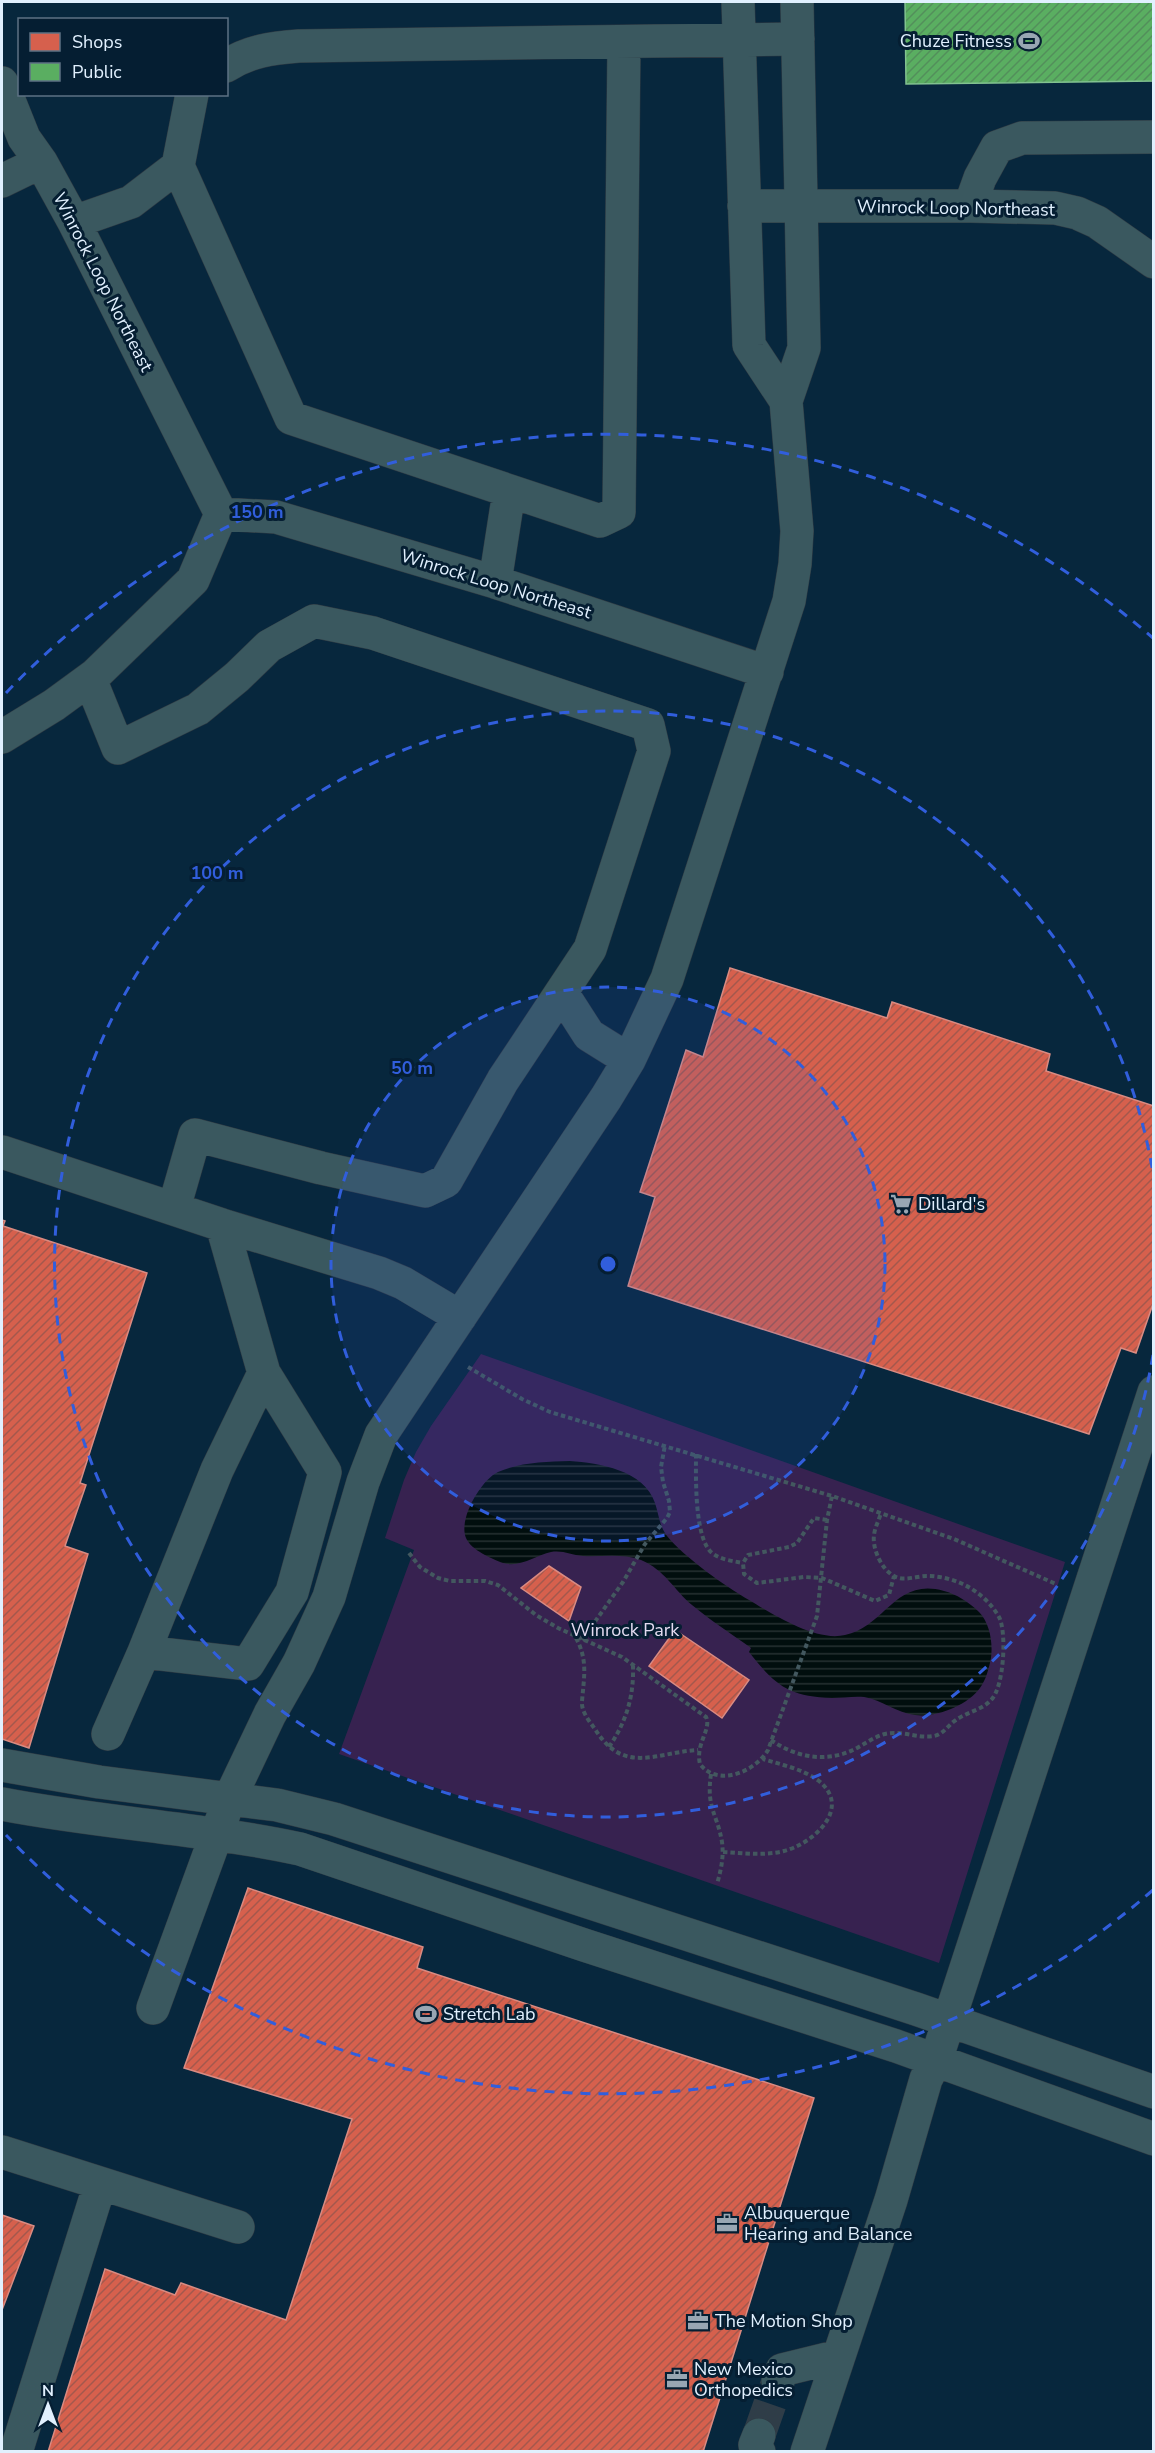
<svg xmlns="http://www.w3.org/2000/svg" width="1155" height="2453" font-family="'Nunito Sans',sans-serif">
<defs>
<pattern id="water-rules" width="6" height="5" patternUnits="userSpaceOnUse" patternTransform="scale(1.5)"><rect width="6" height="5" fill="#010e0e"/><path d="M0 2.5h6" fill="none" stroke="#263132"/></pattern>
<pattern id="shops-hatch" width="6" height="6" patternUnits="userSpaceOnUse" patternTransform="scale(1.5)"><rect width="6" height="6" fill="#d6604d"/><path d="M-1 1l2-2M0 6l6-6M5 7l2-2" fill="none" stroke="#a3584d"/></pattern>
<pattern id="public-hatch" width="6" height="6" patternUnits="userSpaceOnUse" patternTransform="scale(1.5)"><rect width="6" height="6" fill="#5aae61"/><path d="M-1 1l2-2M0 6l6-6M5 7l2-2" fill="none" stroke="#538f5b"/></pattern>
</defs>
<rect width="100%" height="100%" fill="#101d28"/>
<path fill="#07273d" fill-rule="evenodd" d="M2 2H1153V2451H2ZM20 20H226V94H20Z"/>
<path fill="#372250" d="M481 1354 1065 1562 939 1963 339 1754 414 1550 385 1538 404 1480 416 1452 431 1426Z"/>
<path fill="url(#water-rules)" d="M570 1461C599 1463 644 1470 655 1503 659 1515 659 1525 667 1536 684 1557 725 1586 749 1600 774 1615 816 1642 845 1635 885 1627 895 1577 944 1591 956 1594 969 1602 979 1612 990 1623 993 1643 991 1658 989 1668 986 1680 980 1688 968 1705 936 1718 915 1715 897 1713 882 1700 864 1697 854 1696 842 1698 832 1698 788 1696 776 1686 749 1652L751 1648C732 1634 711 1621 692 1605 674 1590 665 1570 641 1560 621 1553 603 1557 583 1556 571 1555 563 1550 551 1552 536 1555 521 1568 503 1563 492 1559 471 1550 466 1538 458 1519 481 1480 498 1472 521 1462 545 1462 570 1461Z"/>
<path fill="url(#shops-hatch)" stroke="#d98b82" stroke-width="1.5" d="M730 968 887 1018 892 1002 1050 1054 1046 1071 1154 1106V1301L1136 1353 1121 1348 1089 1434 628 1286 655 1197 640 1192 686 1050 703 1057Z
M2 1220 5 1221 3 1226 147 1273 80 1483 86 1485 65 1546 88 1554 29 1748 2 1739Z
M549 1566 581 1587 569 1621 521 1588Z
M675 1630 749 1680 722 1718 649 1666Z
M248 1888 423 1947 417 1968 814 2098 703 2452H48L105 2269 175 2295 181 2283 286 2320 352 2119 184 2068Z
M2 2215 34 2226 2 2310Z"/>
<path fill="url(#public-hatch)" stroke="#82c290" stroke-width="1.5" d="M905 2H1154V81L906 84Z"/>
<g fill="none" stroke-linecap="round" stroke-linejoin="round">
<path stroke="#2f3d48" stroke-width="33" stroke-dasharray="33 16" stroke-linecap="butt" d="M759 2435 778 2381"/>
<defs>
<path id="minor" d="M738 2 749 345 786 401
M226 66C249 51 272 48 299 46L798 39
M2 83 24 138 41 162 74 222 221 514 193 580 95 675 54 705 2 737
M192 94 178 166 291 418 600 521 619 512 624 42
M2 181 41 162
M744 206H970L1055 208 1077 213 1097 222 1154 262
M970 206 980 178 997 147 1022 138 1154 137
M74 222 131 202 178 166
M221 514 276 517 495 582 767 672
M495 582 509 492
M90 679 118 748 198 709 237 677 269 646 314 621 373 633 648 725 654 751 590 949 503 1080 446 1181 425 1191 321 1168 195 1135 174 1208
M562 993 589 1035 629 1060
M2 1152 222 1225 379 1273 403 1283 460 1317
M144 1652 217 1470 264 1373
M108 1734 144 1652 248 1664 292 1592 325 1472 264 1373 222 1225
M2 1765 99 1782 277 1805 334 1819 916 2009 1154 2092
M2 1804C100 1823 202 1828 300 1849L584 1945 896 2046 1154 2139
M153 2008 229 1800 270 1714 299 1663 329 1597 363 1482 381 1435 606 1098 629 1060 667 979 789 601 795 564 797 531 786 401 804 348 797 2
M2 2152 238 2227
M778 2381 782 2370 839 2356
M759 2435 755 2445 759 2452
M16 2452 100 2184
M807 2452 891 2200 926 2079 936 2060 1154 1392"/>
</defs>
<use href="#minor" stroke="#2f3a43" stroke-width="34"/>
<path stroke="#43585f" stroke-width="4" stroke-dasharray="4.5 3" stroke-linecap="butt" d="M468 1367 522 1399 550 1412 832 1496 954 1539 1056 1584
M696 1454C696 1476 694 1538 712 1553 721 1560 733 1561 743 1563
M827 1520 814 1518 797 1543 789 1547 748 1555 743 1563 744 1574 757 1583 804 1577 822 1578 875 1601 889 1595 894 1576
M409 1553 420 1567 438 1578 450 1581H485L498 1585 536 1615 558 1628 622 1657 706 1717C712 1729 695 1744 700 1764 718 1788 756 1771 768 1750L817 1616 827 1520 832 1496
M576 1638C588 1660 584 1677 582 1701 581 1711 589 1721 595 1729 624 1776 657 1752 698 1750
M582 1640 623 1582 645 1544 667 1518 670 1512 669 1501 663 1482 661 1467 665 1445
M771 1740C795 1757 825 1763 853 1750 864 1745 873 1737 885 1734 902 1730 918 1739 934 1736 944 1734 948 1725 956 1720 967 1712 982 1710 991 1700 1004 1688 1007 1632 999 1617 985 1592 956 1576 927 1576 917 1576 905 1581 896 1577 882 1571 872 1549 874 1535 875 1527 879 1520 881 1513
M609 1747C626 1722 634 1697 633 1666
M711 1774C706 1808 717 1813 722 1842 724 1857 721 1870 717 1884
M723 1852C743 1853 764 1856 784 1851 812 1844 853 1809 819 1781 803 1769 782 1765 763 1759"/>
<use href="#minor" stroke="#3a585f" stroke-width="33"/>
</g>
<circle cx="608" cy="1264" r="277" fill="#315edc" fill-opacity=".12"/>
<g fill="none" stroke="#315edc" stroke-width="3" stroke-dasharray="10 8">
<circle cx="608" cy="1264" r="277"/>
<path d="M1153 1355A553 553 0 1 1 1153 1173"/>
<path d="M1153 1890A830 830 0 0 1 6 1835M6 693A830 830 0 0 1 1153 638"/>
</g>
<defs>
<symbol id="stadium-bare" viewBox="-9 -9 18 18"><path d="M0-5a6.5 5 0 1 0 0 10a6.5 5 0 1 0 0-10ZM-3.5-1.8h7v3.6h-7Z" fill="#98a6b3" stroke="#051e32" stroke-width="2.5" paint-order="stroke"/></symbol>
<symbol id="supermarket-bare" viewBox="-9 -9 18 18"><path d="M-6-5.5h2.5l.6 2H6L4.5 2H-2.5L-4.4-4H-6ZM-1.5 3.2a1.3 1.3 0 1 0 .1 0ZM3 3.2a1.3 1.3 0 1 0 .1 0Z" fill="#98a6b3" stroke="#051e32" stroke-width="2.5" paint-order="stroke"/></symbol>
<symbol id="office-bare" viewBox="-9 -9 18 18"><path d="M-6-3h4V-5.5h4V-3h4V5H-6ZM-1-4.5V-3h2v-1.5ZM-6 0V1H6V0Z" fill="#98a6b3" stroke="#051e32" stroke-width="2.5" paint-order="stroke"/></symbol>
</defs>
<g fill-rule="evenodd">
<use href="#stadium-bare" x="1014" y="26" width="30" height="30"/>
<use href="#supermarket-bare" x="886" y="1189" width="30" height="30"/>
<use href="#stadium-bare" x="411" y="1999" width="30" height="30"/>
<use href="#office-bare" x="712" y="2208" width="30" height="30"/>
<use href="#office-bare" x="683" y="2306" width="30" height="30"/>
<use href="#office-bare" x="662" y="2364" width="30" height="30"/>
</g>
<g text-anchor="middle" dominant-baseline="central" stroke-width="6" stroke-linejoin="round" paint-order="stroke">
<g font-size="18" fill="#e1f0fe" stroke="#051e32" text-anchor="start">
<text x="1012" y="41" text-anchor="end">Chuze Fitness</text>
<text x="918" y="1204">Dillard's</text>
<text x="443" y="2014">Stretch Lab</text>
<text x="744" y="2213">Albuquerque<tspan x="744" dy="21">Hearing and Balance</tspan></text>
<text x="715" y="2321">The Motion Shop</text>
<text x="694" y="2369">New Mexico<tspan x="694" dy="21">Orthopedics</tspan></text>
</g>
<g font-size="18" fill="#e1f0fe" stroke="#051e32">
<text transform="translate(956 208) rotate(1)">Winrock Loop Northeast</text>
<text transform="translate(103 282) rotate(63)">Winrock Loop Northeast</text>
<text transform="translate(496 584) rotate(17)">Winrock Loop Northeast</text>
</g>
<g font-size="18" fill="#e4dbf1" stroke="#051e32">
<text x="625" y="1630">Winrock Park</text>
</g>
</g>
<circle cx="608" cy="1264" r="9" fill="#315edc" stroke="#051e32" stroke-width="3"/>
<g font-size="18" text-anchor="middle" font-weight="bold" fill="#315edc" stroke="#051e32" stroke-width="6" stroke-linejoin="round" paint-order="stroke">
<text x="257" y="518">150 m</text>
<text x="217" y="879">100 m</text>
<text x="412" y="1074">50 m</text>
</g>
<rect width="1155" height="2453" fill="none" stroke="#e1f0fe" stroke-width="6"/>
<rect x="18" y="18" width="210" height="78" fill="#051e32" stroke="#5d7284" stroke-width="1.5"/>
<rect x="30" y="33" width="30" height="18" fill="#d6604d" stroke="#5d7284" stroke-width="1.5"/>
<text x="72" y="48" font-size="18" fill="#e1f0fe">Shops</text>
<rect x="30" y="63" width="30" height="18" fill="#5aae61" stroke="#5d7284" stroke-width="1.5"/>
<text x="72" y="78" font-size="18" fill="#e1f0fe">Public</text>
<g transform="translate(48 2405)" stroke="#051e32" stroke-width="4.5" paint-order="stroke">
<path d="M0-4.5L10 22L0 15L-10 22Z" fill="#e1f0fe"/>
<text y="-9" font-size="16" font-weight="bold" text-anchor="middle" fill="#e1f0fe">N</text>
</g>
</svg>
